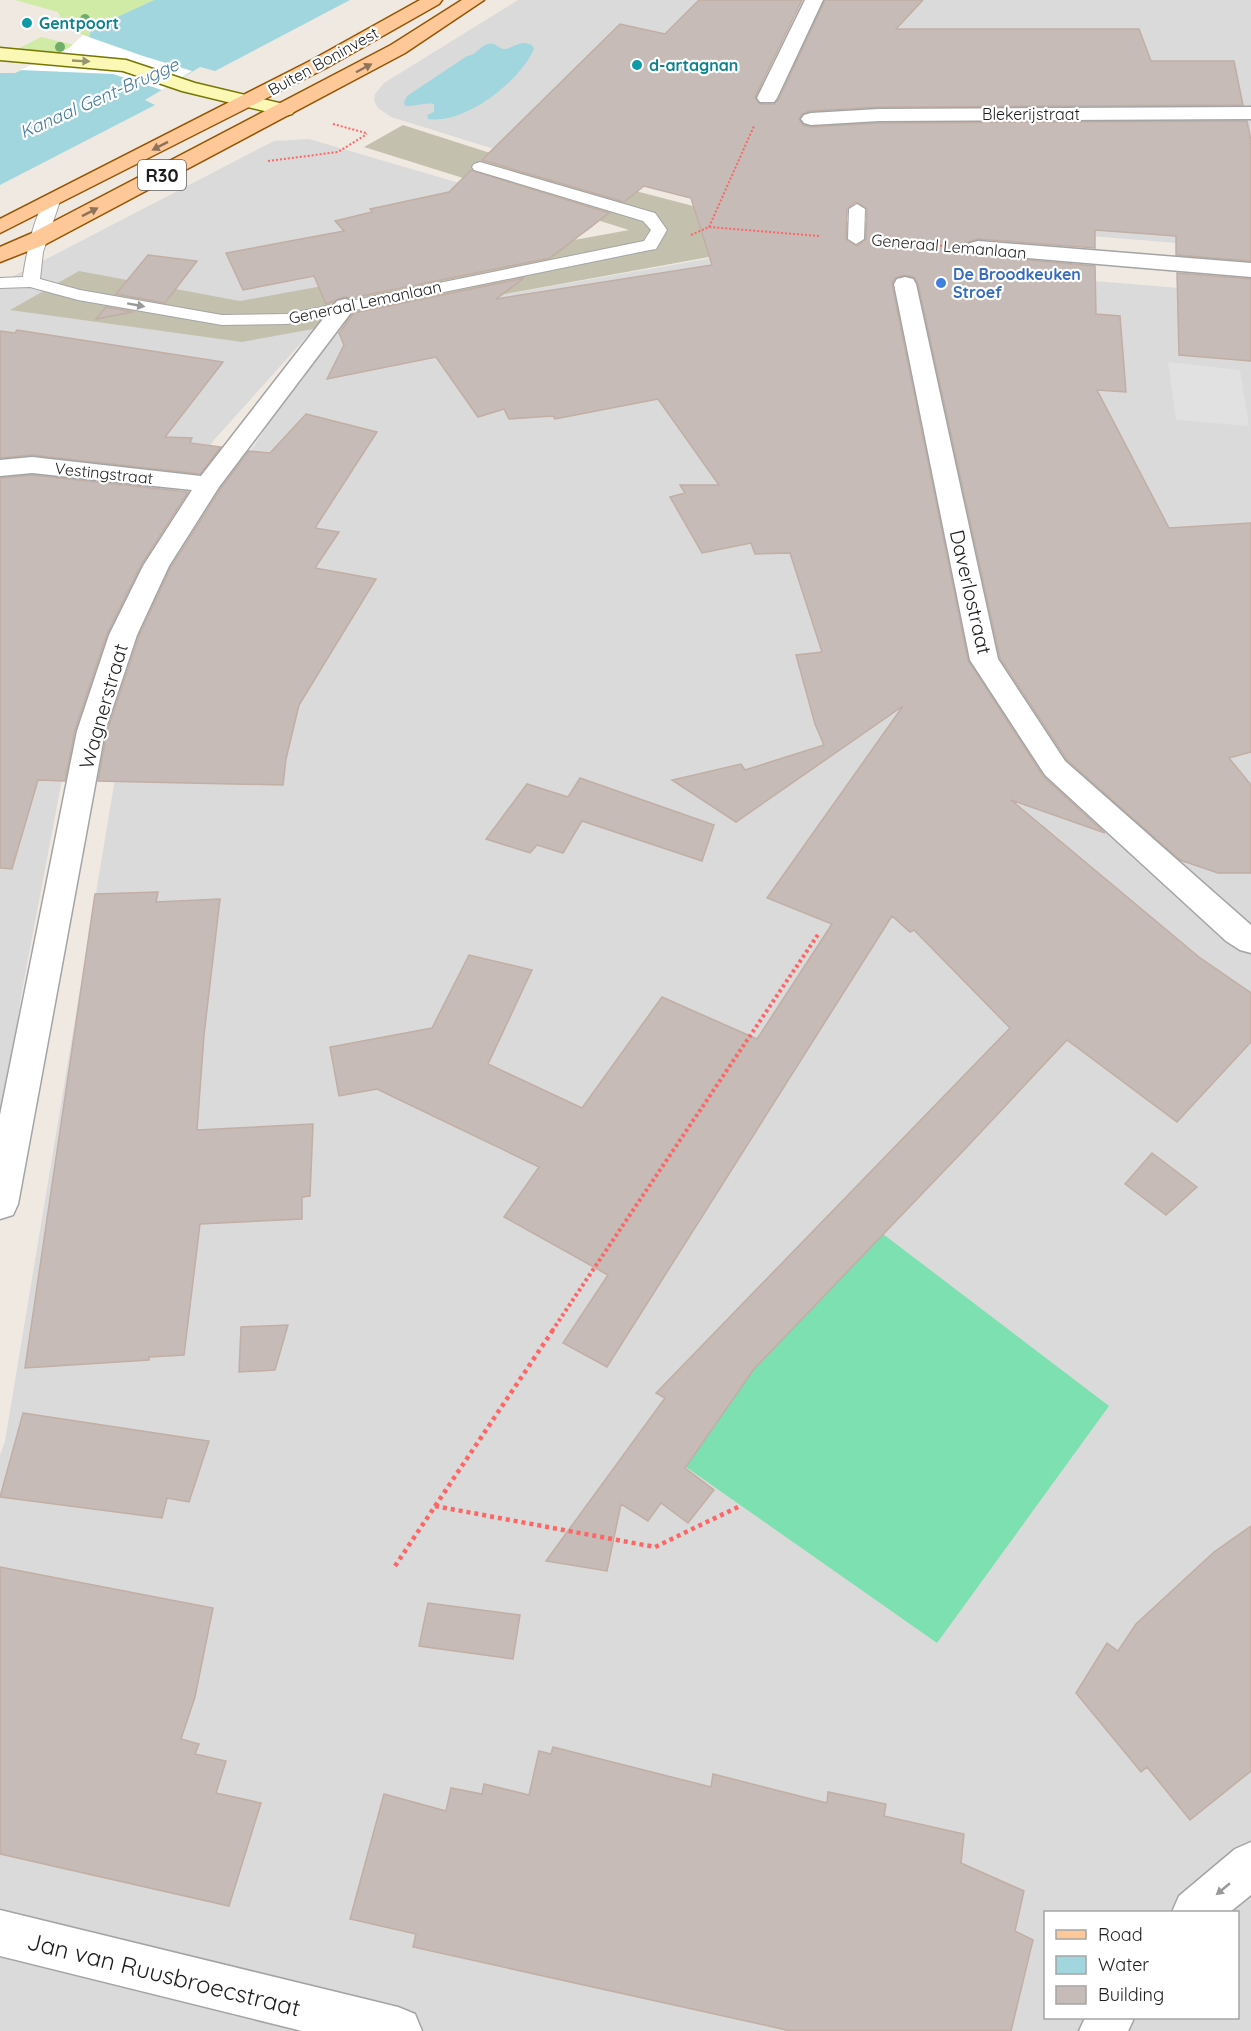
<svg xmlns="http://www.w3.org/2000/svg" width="1251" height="2031" font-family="Quicksand,sans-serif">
<rect width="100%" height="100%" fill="#efe9e2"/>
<path fill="#dbdada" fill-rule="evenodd" d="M518 0H795L696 200 494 149 391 117 378 108 374 101 375 94 384 83Z
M831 0H1251V249L743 208Z
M309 139 473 187 594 226 587 231 356 282 214 440 172 498 68 748 22 991 0 1137V283L274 141Z
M746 252 1251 294V2031H0V1455L5 1441 144 604 227 486 335 324ZM1046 1912H1238V2018H1046Z"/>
<path fill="#c3c1ae" d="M751 101 780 106 809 124 770 129 738 212 951 230 922 282 878 280 742 251 242 342 10 310 79 271 240 301 629 230 364 147 403 125 487 152 697 207Z"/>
<path fill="#cfeba6" d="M15 0H154L91 29 89 37 68 29 59 20 60 16 58 12Z
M41 37 79 46 57 55 16 50Z"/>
<path fill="#7de0b0" d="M883 1234 1109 1406 937 1643 686 1467 754 1369Z"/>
<path fill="#e1e1e1" d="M1168 362 1240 370 1249 426 1176 420Z"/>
<path fill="#a1d6de" d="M154 0H350L215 71 200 67 145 100 155 105 0 185V73H15L88 41 91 29Z
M525 43 532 45 534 49C520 81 465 125 428 119L427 115 434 112V104C424 102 415 107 405 106L404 102 407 96 467 56C477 55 479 46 488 44 496 42 500 50 506 49 513 47 517 43 525 43Z"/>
<path fill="#fff" d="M83 35 143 56 192 71 162 90 113 74 20 70 69 48Z"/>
<path fill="#c6bbb6" stroke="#c1aea4" stroke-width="1.5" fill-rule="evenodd" d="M699 0H802L755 97 760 104H774L779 99 825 0H923L896 29H1139L1151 61H1234L1243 105 879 107 810 111 802 114 799 119 803 125 811 127 879 123 1247 121 1251 141V261L1176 255V236L1095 230V248L978 239 968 242 965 249 970 255 1095 266 1096 314 1120 316 1126 392 1097 390 1169 528 1251 523V752L1229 758 1251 785V873H1218L1180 860 1067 760 1000 658 918 284 914 277 904 275 895 278 892 284 968 660 1043 776 1105 833 1011 800 1199 957 1251 993V1042L1177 1122 1067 1040 965 1149 754 1369 685 1468 714 1490 688 1523 661 1503 648 1521 621 1504 607 1571 546 1561 665 1398 656 1393 1010 1028 914 930 910 932 892 916 607 1367 563 1343 608 1275 504 1217 539 1167 377 1089 339 1096 330 1047 432 1028 469 955 532 970 488 1064 582 1108 662 997 757 1039 832 924 767 898 903 706 736 822 672 780 741 764 745 770 824 745 815 724 796 655 822 652 790 553 755 554 751 543 702 553 670 497 685 493 680 485H719L658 399 555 419 553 416 509 419 504 409 478 417 436 357 327 379 344 345 339 333 354 313 524 278 496 299 712 265 691 198 644 186 624 202 482 160 620 24 665 34ZM856 202 867 209 866 239 857 246 846 239 847 209Z
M471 170 609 213 550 258 352 298 344 297 326 304 314 276 243 290 226 253 344 231 335 221 372 212 370 209 449 192Z
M148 255 197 261 165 303 116 294Z
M1177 273 1251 279V361L1179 355Z
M106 307 133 312 96 319Z
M17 330 223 362 165 437 192 438 190 443 221 447 200 474 32 455 0 458V331L15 333Z
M306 414 377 432 315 528 339 532 315 568 376 579 299 705 286 759 283 785 98 781 107 732 139 636 171 567 221 488 249 451 270 453Z
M32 475 188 492 141 565 107 634 75 730 65 781 38 780 12 869 0 868V478Z
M580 778 714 825 702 861 582 821 563 853 537 845 530 853 486 839 527 784 568 797Z
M158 892 156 902 220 899 204 1035 197 1130 313 1124 310 1196 302 1197V1219L200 1224 184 1355 149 1357V1360L25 1368 95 894Z
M1152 1153 1197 1187 1166 1215 1125 1184Z
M288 1325 275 1370 239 1372 241 1327Z
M23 1413 209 1441 189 1502 167 1498 162 1518 0 1497Z
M1251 1526V1771L1190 1820 1147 1767 1141 1772 1076 1693 1107 1643 1118 1651 1136 1624 1214 1552Z
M0 1567 213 1608 195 1697 181 1739 199 1744 195 1754 226 1761 216 1793 261 1803 229 1906 0 1854Z
M428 1603 520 1615 513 1659 419 1646Z
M553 1747 711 1787 713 1774 827 1803 828 1792 886 1804 884 1816 964 1834 961 1863 1024 1891 1015 1931 1033 1940 1011 2031H791L413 1947 416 1934 350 1919 384 1794 446 1811 451 1788 482 1794 484 1784 529 1795 539 1751 551 1754Z"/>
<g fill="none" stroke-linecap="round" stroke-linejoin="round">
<defs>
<path id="lane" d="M480 162 655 213 667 230 656 249 650 250 287 324 222 325 78 300 30 287 0 288V278L23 277C25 261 36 200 52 196L60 201 43 252 40 279 80 290 222 315 287 314 644 241 651 230 643 221 474 170 472 167 474 164Z
M857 204 865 209 864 239 856 244 848 239 849 209Z"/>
<path id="street" d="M805 0H823L777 98 774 102H760L757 98Z
M1251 107V119L879 121 811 125 804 123 801 119 804 115 811 113 879 109Z
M978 241 1251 263V277L970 253 967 248 970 243Z
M905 277 913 279 916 284 998 659 1065 761 1251 925V953L1240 950 1226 941 1045 775 970 660 894 284 897 279Z
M345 299 353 301 356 306 219 487 169 566 137 635 105 731 18 1204 13 1215 0 1219V1115L77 731 109 635 143 566 192 490 32 473 0 476V460L32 457 201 476 337 301Z
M1251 1842V1895L1230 1912H1172L1179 1896 1235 1849Z
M0 1910 398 2007 415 2014 422 2031H302L0 1956Z
M1085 2018H1134L1128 2031H1079Z"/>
<path id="secondary" d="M0 48 126 60 195 83 292 106 295 110 292 114 285 116 182 91 123 71 0 60Z"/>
<path id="primary" d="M420 0H442L439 4 326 68 0 233V219L312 60Z
M462 0H484L405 53 46 244 0 262V247L30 234 391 45Z"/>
</defs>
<use href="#lane" stroke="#a4a4a4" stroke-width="2"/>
<use href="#street" stroke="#a4a4a4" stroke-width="3"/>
<use href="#secondary" stroke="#767602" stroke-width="3"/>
<use href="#primary" stroke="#965500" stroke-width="3"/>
<path stroke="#fe6564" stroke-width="2" stroke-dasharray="2 2" stroke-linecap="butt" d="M333 124 366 133
M268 161 338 152 367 134
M709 227 754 126
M691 235 709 227 819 236
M892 242 945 246"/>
<path stroke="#fe6564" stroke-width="4" stroke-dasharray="3 3" stroke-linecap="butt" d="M552 1331 819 933"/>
<path stroke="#fe6564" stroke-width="4.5" stroke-dasharray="4 4" stroke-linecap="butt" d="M435 1506 655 1547 740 1506
M395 1566 553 1330"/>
<use href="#lane" fill="#fff" fill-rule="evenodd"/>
<use href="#street" fill="#fff" fill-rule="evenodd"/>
<use href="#secondary" fill="#fbf7b4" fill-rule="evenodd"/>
<use href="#primary" fill="#fec898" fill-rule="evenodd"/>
</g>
<g fill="#71ae6a">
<circle cx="85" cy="19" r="5"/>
<circle cx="60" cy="47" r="5"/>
</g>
<defs><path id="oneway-solid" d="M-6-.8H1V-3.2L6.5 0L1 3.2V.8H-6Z" transform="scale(1.5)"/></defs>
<use fill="#979570" href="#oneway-solid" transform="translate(81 61) rotate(3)"/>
<g fill="#8e725a">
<use href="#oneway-solid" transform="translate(364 68) rotate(-28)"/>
<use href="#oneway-solid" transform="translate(160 146) rotate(153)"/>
<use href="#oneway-solid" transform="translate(90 212) rotate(-27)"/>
</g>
<g fill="#999">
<use href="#oneway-solid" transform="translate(136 305) rotate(10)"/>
<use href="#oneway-solid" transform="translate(1223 1889) rotate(140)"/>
</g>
<g fill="#0f9aa8" stroke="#fff" stroke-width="2">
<circle cx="27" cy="23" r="6"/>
<circle cx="637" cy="65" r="6"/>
</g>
<circle fill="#3f7fe0" stroke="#fff" stroke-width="2" cx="941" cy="283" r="6"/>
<g text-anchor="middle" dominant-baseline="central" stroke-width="4.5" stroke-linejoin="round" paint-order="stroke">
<g font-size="16" font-weight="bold" fill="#0d838f" stroke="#fff" text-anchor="start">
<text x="39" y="23">Gentpoort</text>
<text x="649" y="65">d-artagnan</text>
</g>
<g font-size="16" fill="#1d1d1d" stroke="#fff">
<text transform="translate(323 61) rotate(-29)">Buiten Boninvest</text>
<text x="1031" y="114">Blekerijstraat</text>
<text transform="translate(949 246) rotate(5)">Generaal Lemanlaan</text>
<text transform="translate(365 302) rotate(-12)">Generaal Lemanlaan</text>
<text transform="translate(104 473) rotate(6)">Vestingstraat</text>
</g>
<g font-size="16" font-weight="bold" fill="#366cbe" stroke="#fff" text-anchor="start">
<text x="953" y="274">De Broodkeuken<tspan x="953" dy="18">Stroef</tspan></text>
</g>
<g font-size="18" font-style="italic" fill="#427a9f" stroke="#fff">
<text transform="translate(99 98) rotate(-24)">Kanaal Gent-Brugge</text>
</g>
<rect fill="#fff" stroke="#616161" stroke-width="1.5" x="138" y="160" width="48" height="30" rx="4.5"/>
<g font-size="18" font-weight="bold" fill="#1d1d1d">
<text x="162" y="175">R30</text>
</g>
<g font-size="20" fill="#1d1d1d" stroke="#fff">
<text transform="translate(971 592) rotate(77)">Daverlostraat</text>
<text transform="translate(103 706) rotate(-74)">Wagnerstraat</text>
</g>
<g font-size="24" fill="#1d1d1d" stroke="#fff">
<text transform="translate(164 1974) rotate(14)">Jan van Ruusbroecstraat</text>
</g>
</g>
<rect x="1044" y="1911" width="195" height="108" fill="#ffffff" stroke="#a5a5a5" stroke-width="1.5"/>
<rect x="1056" y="1930" width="30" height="9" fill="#fec898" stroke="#a5a5a5" stroke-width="1.5"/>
<text x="1098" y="1941" font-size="18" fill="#1d1d1d">Road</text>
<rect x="1056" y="1956" width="30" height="18" fill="#a1d6de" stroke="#a5a5a5" stroke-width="1.5"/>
<text x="1098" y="1971" font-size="18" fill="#1d1d1d">Water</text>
<rect x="1056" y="1986" width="30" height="18" fill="#c6bbb6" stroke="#a5a5a5" stroke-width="1.5"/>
<text x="1098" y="2001" font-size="18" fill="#1d1d1d">Building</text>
</svg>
